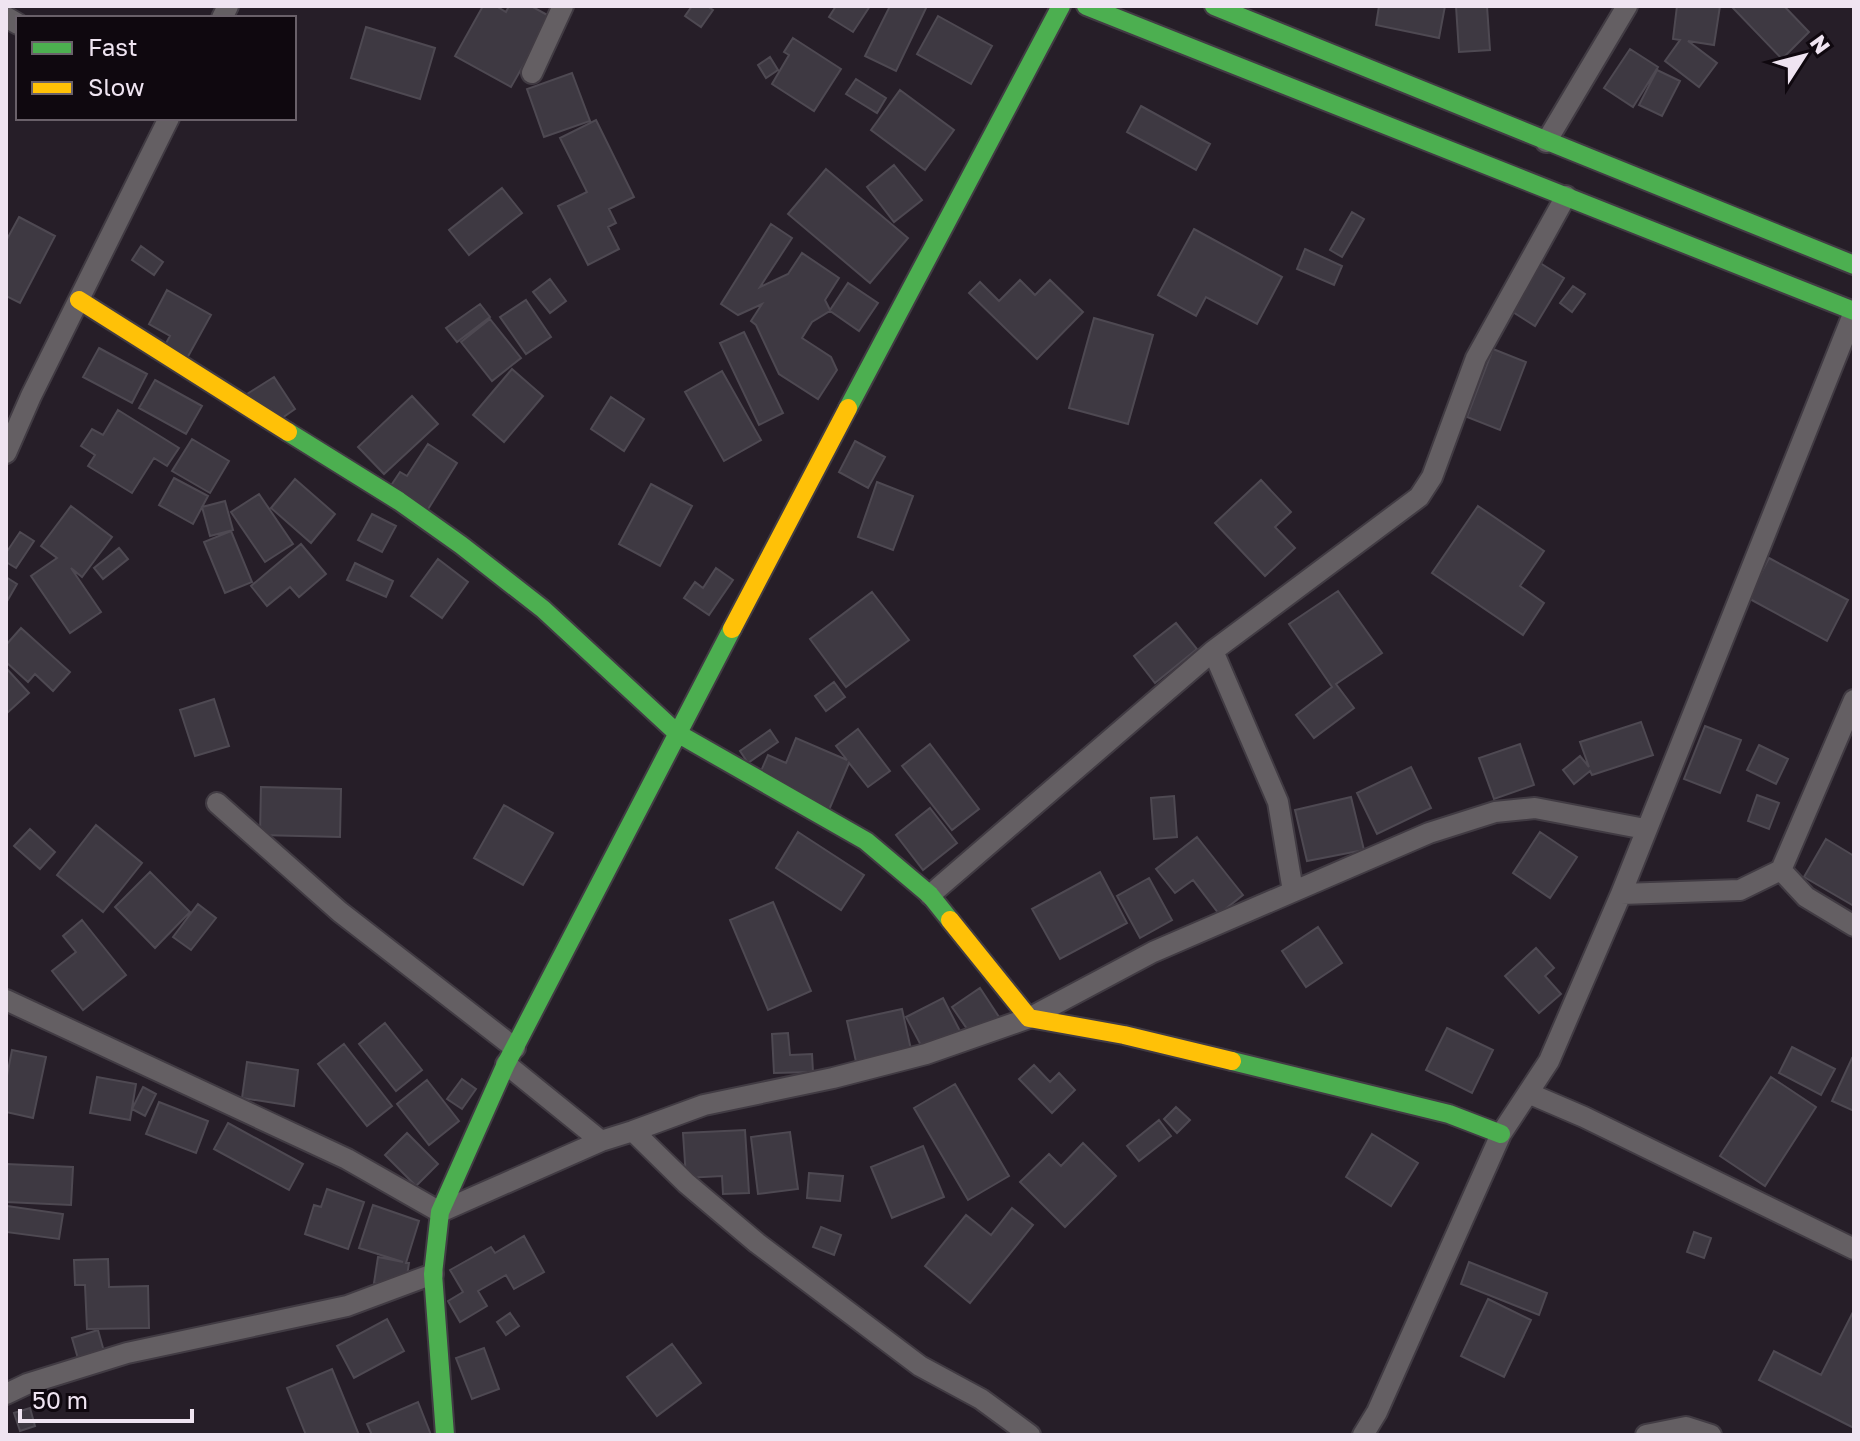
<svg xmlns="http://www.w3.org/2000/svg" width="1860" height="1441" font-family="'Golos Text',sans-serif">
<rect width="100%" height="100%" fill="#261e28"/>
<path fill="#3e3942" stroke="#4e4952" stroke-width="2" d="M483 6H496L506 12 509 6H531L551 17 511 87 455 56Z
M692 6H707L713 10 701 27 685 16Z
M836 6H870L853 32 829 17Z
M890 6H927L896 71 865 56Z
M1379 6H1445L1439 38 1376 25Z
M1456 6H1487L1490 50 1459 52Z
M1677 6H1720L1714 45 1688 41 1717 63 1699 87 1665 61 1680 40 1673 39Z
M1731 6H1784L1809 32 1782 59Z
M938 16 992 46 971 84 917 54Z
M366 27 435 48 420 99 351 78Z
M793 38 841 69 814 111 772 84 789 55 784 52Z
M1630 49 1658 67 1633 107 1604 88Z
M770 57 778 70 766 78 758 65Z
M1657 70 1680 81 1662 116 1639 105Z
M572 73 590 121 544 137 527 89Z
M856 79 886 98 877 113 846 94Z
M900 90 954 130 925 170 871 130Z
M1141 106 1210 144 1196 170 1127 132Z
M596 120 634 197 609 209 616 223 608 227 619 249 588 265 558 206 587 192 560 138Z
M894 165 922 200 894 222 867 187Z
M826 169 908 238 870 283 788 214Z
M502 188 522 213 469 255 449 230Z
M1352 212 1364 219 1342 257 1330 250Z
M19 217 55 236 20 303 6 296V241Z
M771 224 792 238 760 287 788 274 802 253 839 278 825 300 830 310 848 283 878 303 859 331 830 311 812 322 802 338 831 357 837 370 818 399 779 374 756 325 751 321 762 304 738 315 721 304Z
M1194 229 1282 277 1257 324 1206 297 1196 316 1158 295Z
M141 246 163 262 154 275 132 260Z
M1305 249 1342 266 1334 285 1297 269Z
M1537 261 1564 278 1535 326 1508 309Z
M550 279 566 301 550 313 533 292Z
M1020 280 1035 295 1050 280 1083 312 1037 359 969 293 980 282 999 301Z
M1573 286 1585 294 1572 312 1560 303Z
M167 290 211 315 186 360 164 347 170 336 149 324Z
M526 300 551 337 526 354 500 317Z
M480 304 490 317 457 342 446 328Z
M1094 318 1153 335 1128 424 1069 408Z
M490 319 521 358 492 381 461 342Z
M744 332 783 413 759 425 720 343Z
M99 348 147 374 132 403 83 377Z
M1493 349 1526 362 1500 430 1467 417Z
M512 369 543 396 504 442 473 415Z
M722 371 761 440 724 461 685 392Z
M274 377 295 409 269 427 247 394Z
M155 380 202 406 186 434 139 408Z
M412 396 438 424 384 474 358 447Z
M611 397 644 419 624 451 591 429Z
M118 410 179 448 167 466 154 458 132 493 88 466 95 455 81 446 92 429 103 435Z
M192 439 229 461 210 493 172 471Z
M855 441 885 457 868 488 839 472Z
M428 444 457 463 425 514 388 490 400 472 407 476Z
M174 478 208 496 193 524 159 505Z
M295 479 335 514 311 543 271 508Z
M1261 480 1291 512 1275 527 1295 548 1265 576 1215 523Z
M877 482 913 496 893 550 858 537Z
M651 484 692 506 660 566 619 544Z
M259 494 293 544 265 562 231 512Z
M225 501 233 530 210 536 202 507Z
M71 506 112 537 82 577 71 568 101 612 70 633 31 576 57 558 41 546Z
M1478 506 1544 551 1520 586 1544 603 1523 635 1432 573Z
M372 514 396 526 382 552 358 540Z
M231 531 252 582 225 593 204 542Z
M20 532 34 541 16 568 6 562V553Z
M301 544 326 574 299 597 290 587 267 606 251 586Z
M119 548 128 559 103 579 94 568Z
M1769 558 1848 600 1827 641 1748 598Z
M438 559 468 582 442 618 411 596Z
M355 563 393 581 386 597 347 580Z
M716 568 733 580 709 615 684 598 695 582 703 588Z
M6 577 17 584 6 603Z
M1338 591 1382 653 1336 684 1354 708 1314 738 1296 715 1332 687 1289 624Z
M872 592 909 640 846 687 810 639Z
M1176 623 1197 649 1155 683 1134 656Z
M21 628 70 672 53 691 35 674 28 682 6 662V645Z
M6 668 29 693 6 714Z
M834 682 845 697 826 711 815 696Z
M214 699 229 746 195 756 180 710Z
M1641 722 1653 755 1592 775 1590 771 1574 784 1563 770 1580 756 1589 767 1580 742Z
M1705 726 1741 740 1720 793 1684 779Z
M858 729 890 771 868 787 849 763 829 810 758 778 768 755 786 763 796 738 847 760 836 746Z
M770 730 778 742 748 763 740 751Z
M930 744 979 809 952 830 902 766Z
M1520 744 1534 785 1494 799 1479 758Z
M1759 745 1788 759 1776 784 1747 770Z
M1411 767 1431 808 1377 834 1357 793Z
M261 787 341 789 340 837 260 835Z
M1757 795 1779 803 1769 829 1748 821Z
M1174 796 1177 837 1154 839 1151 798Z
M1351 797 1364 850 1307 861 1295 810Z
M504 805 553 833 523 885 474 858Z
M930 808 957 843 923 870 896 835Z
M96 825 142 863 103 912 57 875Z
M30 829 55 852 40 869 14 846Z
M798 832 864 875 841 910 776 868Z
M1540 832 1577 857 1550 898 1513 873Z
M1197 837 1243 895 1219 914 1193 880 1175 893 1156 869Z
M1826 839 1854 856V906L1804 877Z
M150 872 190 912 155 948 115 907Z
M1100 872 1127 923 1060 959 1032 909Z
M1149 878 1172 920 1140 938 1117 896Z
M773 902 811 991 768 1010 730 920Z
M198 904 216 918 191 950 173 937Z
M82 920 126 975 83 1010 52 971 76 952 63 936Z
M1318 927 1342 963 1306 987 1282 951Z
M1536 948 1554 968 1545 976 1561 994 1539 1013 1505 976Z
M980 988 1001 1020 974 1039 952 1007Z
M943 998 961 1033 925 1053 906 1017Z
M902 1009 912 1054 857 1066 847 1021Z
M385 1023 422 1070 396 1091 359 1044Z
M1447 1028 1493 1050 1472 1093 1426 1070Z
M788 1033 790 1055 812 1054 813 1072 774 1073 772 1034Z
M344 1044 392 1106 367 1126 318 1064Z
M1792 1047 1835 1069 1821 1095 1779 1073Z
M12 1050 46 1057 33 1118 6 1112V1081Z
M1852 1058 1854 1059V1111L1832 1101Z
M247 1062 298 1070 294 1106 242 1098Z
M1034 1065 1050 1082 1059 1073 1075 1090 1052 1113 1019 1079Z
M97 1077 136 1084 130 1120 90 1113Z
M1771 1077 1816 1107 1765 1186 1720 1156Z
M462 1079 476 1089 462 1109 447 1099Z
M427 1080 459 1121 429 1145 397 1104Z
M955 1084 1009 1176 968 1200 914 1108Z
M143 1087 156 1094 145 1116 132 1109Z
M159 1102 208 1121 196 1153 146 1134Z
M1176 1107 1190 1120 1177 1133 1164 1119Z
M1159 1120 1171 1136 1139 1161 1127 1146Z
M228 1123 303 1164 289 1190 214 1149Z
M745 1130 749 1193 723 1194 722 1176 686 1178 683 1133Z
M790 1132 798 1189 758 1194 751 1137Z
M407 1133 438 1164 416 1186 385 1155Z
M1372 1134 1418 1163 1391 1206 1346 1177Z
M1083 1143 1116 1176 1065 1227 1020 1182 1049 1154 1061 1166Z
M923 1146 944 1197 892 1218 871 1167Z
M6 1164 73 1167 71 1205 6 1202Z
M809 1173 843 1176 840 1201 807 1198Z
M327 1189 364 1202 348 1249 305 1234 314 1205 321 1207Z
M373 1205 419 1221 406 1263H409L405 1289 374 1283 378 1257 403 1262 359 1248Z
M7 1206 63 1214 59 1239 6 1232Z
M1012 1208 1033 1225 970 1303 925 1266 966 1215 991 1235Z
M821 1227 841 1235 834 1255 813 1247Z
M1694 1232 1711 1238 1704 1258 1687 1252Z
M524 1236 544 1272 514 1289 506 1275 478 1291 487 1306 460 1322 448 1301 463 1292 450 1270 491 1247 495 1253Z
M108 1259 109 1287 148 1286 149 1328 87 1329 85 1285H75L74 1260Z
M1469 1262 1547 1293 1539 1315 1461 1284Z
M1488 1299 1531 1320 1504 1377 1461 1356Z
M1853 1312H1854V1428L1759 1380 1774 1351 1821 1375Z
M510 1313 519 1326 506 1335 497 1322Z
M387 1319 404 1351 354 1378 337 1346Z
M98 1330 105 1355 79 1362 72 1338Z
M672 1344 701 1383 657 1416 627 1377Z
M484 1348 499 1389 472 1399 456 1358Z
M332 1369 359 1435H306L287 1388Z
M418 1402 431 1435H372L367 1424Z
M30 1408 35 1426 20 1431 14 1413Z"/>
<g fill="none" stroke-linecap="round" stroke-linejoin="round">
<defs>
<path id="street" d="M6 17 18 24
M222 18 228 6
M532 73 563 6
M1546 142 1627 6
M6 453 31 396 169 118
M1213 651 1278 802 1293 891
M217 803 340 912 515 1048
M1781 870 1806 897 1854 926
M1621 894 1740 890 1781 870 1854 700
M930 895 1213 651 1419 497 1432 477 1476 358 1566 196
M6 1000 347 1159 440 1212 601 1141 633 1131 686 1183 757 1243 920 1366 981 1399 1030 1435
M506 1064 601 1141
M1528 1093 1584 1117 1854 1249
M633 1131 704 1105 833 1078 926 1054 1029 1018 1153 952 1429 833 1495 812 1535 808 1645 829
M6 1394 27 1384 127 1353 347 1306 433 1274
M1363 1435 1377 1412 1501 1134 1549 1061 1621 894 1854 312
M1646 1435 1686 1427 1711 1435"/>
<path id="fast" d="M1086 6 1854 311
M1214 6 1854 265
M848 408 1061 6
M288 432 399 501 461 545 543 609 677 733 866 841 930 895 950 920
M1232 1061 1449 1114 1501 1134
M445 1435 433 1274 440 1212 506 1064 732 629"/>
<path id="slow" d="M79 300 288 432
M732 629 848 408
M950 920 1029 1018 1124 1035 1232 1061"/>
</defs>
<use href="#street" stroke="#413b43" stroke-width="24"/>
<use href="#fast" stroke="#413b43" stroke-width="22"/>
<use href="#slow" stroke="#413b43" stroke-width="22"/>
<use href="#street" stroke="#645f63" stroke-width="20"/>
<use href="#fast" stroke="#4caf50" stroke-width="18"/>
<use href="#slow" stroke="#ffc107" stroke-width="18"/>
</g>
<rect width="1860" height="1441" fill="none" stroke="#efe4f1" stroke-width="16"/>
<rect x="16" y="16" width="280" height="104" fill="#0f080f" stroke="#696069" stroke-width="2"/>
<rect x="32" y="42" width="40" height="12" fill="#4caf50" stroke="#696069" stroke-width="2"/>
<text x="88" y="56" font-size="24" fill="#efe4f1">Fast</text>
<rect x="32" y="82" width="40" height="12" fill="#ffc107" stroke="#696069" stroke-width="2"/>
<text x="88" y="96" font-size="24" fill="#efe4f1">Slow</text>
<g transform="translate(1804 56) rotate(54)" stroke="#0f080f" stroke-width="6" paint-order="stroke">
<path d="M0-6L14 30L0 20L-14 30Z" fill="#efe4f1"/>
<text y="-12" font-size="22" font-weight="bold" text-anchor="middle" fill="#efe4f1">N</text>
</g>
<path d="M20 1409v12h172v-12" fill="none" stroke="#efe4f1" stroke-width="4"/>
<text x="32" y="1409" font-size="24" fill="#efe4f1" stroke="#0f080f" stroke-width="6" paint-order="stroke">50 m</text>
</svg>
